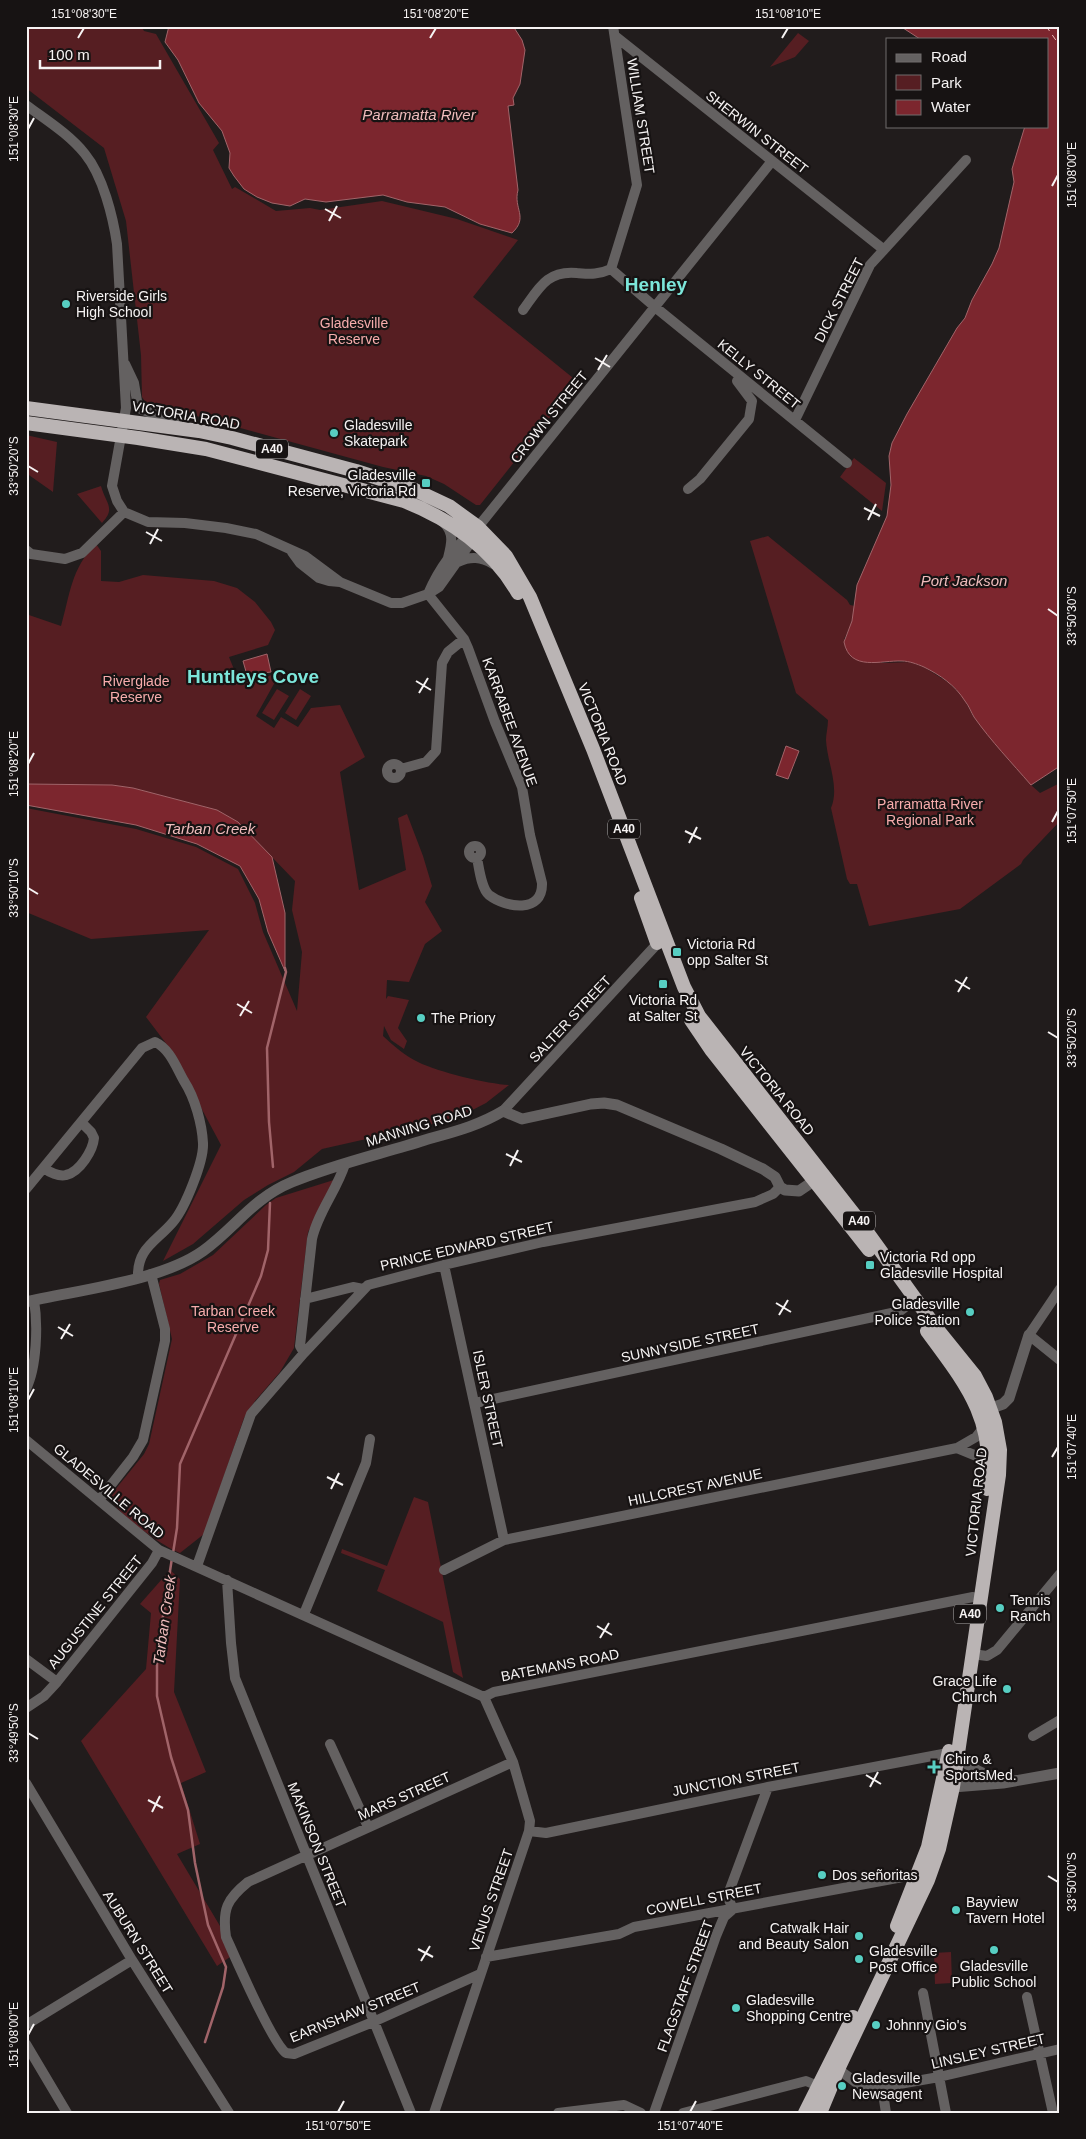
<svg xmlns="http://www.w3.org/2000/svg" width="1086" height="2139" font-family="Arial,sans-serif">
<rect width="100%" height="100%" fill="#211c1c"/>
<path fill="#561e22" d="M26 26H141L144 31 156 34 219 143 213 150 232 189 235 187 276 211 310 208 320 210 382 201 457 219 518 240 473 297 578 382 480 505H476L444 484 426 476 383 467 189 414 155 409 148 406 142 397 141 355 126 221 104 148 26 88Z
M798 33 809 41 795 57 770 67Z
M26 435 57 442 53 492 26 473Z
M854 458 886 483 882 511 840 477Z
M101 486C106 504 116 508 102 523L77 494Z
M768 536 847 600 850 605 855 606 851 625 844 639 882 663 910 662 924 667 949 683 963 697 973 716 1031 785 1040 793 1060 783V821L1023 860 1021 864 960 909 869 926 857 884H850L847 879 831 808C840 787 827 762 826 740 826 734 828 727 828 720L796 693 750 541Z
M96 544 101 551V581L119 582 143 575 214 581 237 588 255 602 271 622 275 630 268 645 229 657 240 684 272 675 275 682 256 716 274 728 281 717 298 727 311 708 340 705 365 757 340 772 359 890 406 870 398 818 407 814 423 856 432 886 425 902 442 931 425 944 409 982 387 980 386 999 388 996 409 1000 398 1028 407 1041 404 1049 391 1040 384 1026 383 1036C394 1046 405 1056 418 1062 438 1072 488 1084 509 1085L486 1103 455 1119 322 1149 294 1172 268 1185 244 1200 193 1244 163 1261 221 1145 168 1046 146 1017 209 930 91 939 26 912V808L136 829 196 847 238 869 255 903 263 932 297 1011 302 952 292 910 295 881 238 822 217 810 133 788 112 785 26 784V614L61 626C70 595 71 568 96 544Z
M277 689 289 696 274 720 262 713Z
M300 689 311 696 296 720 285 713Z
M337 1179 308 1232 294 1348 280 1372 255 1401 244 1418 204 1534 180 1553C164 1547 113 1512 110 1496L144 1454 149 1444 172 1339 159 1284 160 1280 180 1274 213 1255 266 1205 276 1198Z
M414 1497 428 1502 463 1678 453 1672 443 1622 377 1591 385 1570 341 1553 342 1549 387 1566Z
M170 1570 180 1579 174 1692 206 1772 181 1783 200 1844 177 1854 220 1926 230 1957 217 1966 81 1741 146 1669 151 1613 140 1604Z
M951 1952 952 1983 935 1984 934 1953Z"/>
<path fill="#7c262e" stroke="#a16469" d="M169 26H513L522 40 525 50 520 84 513 98 514 105 508 106 518 190C513 209 529 217 512 233L480 224 445 207 407 202 383 195 326 202 305 199 290 206 272 203 257 197 244 189 234 176 229 168 230 153 222 131 199 103 178 60 165 42Z
M900 26H1060V766L1031 785C1012 763 991 741 974 717 971 712 969 706 965 701 955 685 940 675 924 667 917 664 909 661 902 661 881 660 850 672 844 642L852 621 857 585 887 516 891 485 889 456 892 443 907 414 957 328 965 318 972 300 992 264 999 248 1014 182 1012 169 1025 126H1047V39H920Z
M267 654 271 672 247 675 243 661Z
M786 746 799 751 788 779 776 775Z
M26 784 112 785 133 788 217 810 238 822 272 857 285 913V971L268 932 259 899 240 866 197 844 136 825 26 805Z"/>
<g fill="none" stroke-linecap="round" stroke-linejoin="round">
<path stroke="#a16469" stroke-width="2.5" d="M273 1167 269 1122 267 1048 286 972 285 968
M173 1553 177 1528 180 1464 261 1276 268 1250 270 1203
M172 1558 157 1655V1696L171 1757 188 1810 195 1863 208 1925 226 1967 223 1987 205 2042"/>
<path stroke="#efbcbc" stroke-width="1" stroke-dasharray="6 5" stroke-linecap="butt" d="M1046 26 1060 46"/>
<path stroke="#646161" stroke-width="10" d="M615 36 883 249
M26 105C46 120 69 134 85 154 103 176 113 217 117 244L126 408 112 486 117 501 124 512 148 522 185 523 226 528 256 534 305 556 340 582
M611 269 655 307 847 463
M611 269 637 185 613 26
M523 310C539 288 547 270 577 273 590 274 598 275 611 269
M125 364 134 383 137 401 141 409 178 424
M795 420 870 265 966 160
M688 489 700 479 749 419 752 401 737 381
M444 523C455 533 451 546 448 558
M26 550 31 554 65 559 82 553 124 512
M292 552 300 563 319 578 329 581 340 582 391 603H402L428 594 439 587 476 535
M458 562C471 556 481 557 493 564
M428 594C438 570 457 543 478 527L772 161
M428 594 464 639 468 648 495 722 522 787 530 835 542 883C543 914 506 908 489 895 481 888 479 867 477 858
M387 771a7 7 0 1 1 14 0a7 7 0 1 1-14 0Z
M401 769 426 762 436 751 442 663 448 652 464 639
M469 852a6 6 0 1 1 12 0a6 6 0 1 1-12 0Z
M503 1111 657 944
M44 1168C49 1172 59 1177 66 1175 80 1172 93 1150 94 1138L91 1132 81 1122
M26 1189 142 1048 155 1042C170 1049 176 1067 184 1081 195 1098 202 1124 203 1143 204 1161 185 1208 173 1222 156 1242 137 1248 138 1277
M444 1265 504 1540
M1060 1289 1029 1335 1060 1360
M305 1299 353 1287 363 1289
M304 1353 300 1346 312 1239C318 1212 337 1190 345 1164
M26 1389C37 1367 38 1324 34 1300
M475 1403 887 1314 900 1311 908 1305
M26 1440 159 1550 484 1697
M957 1448 979 1457 989 1466
M100 1499 133 1457 143 1440 165 1341V1329L151 1274
M197 1566 251 1414 304 1353 368 1285 444 1265 543 1242 755 1202 773 1194 780 1187
M444 1570 504 1540 957 1448 976 1437 984 1427
M227 1580 231 1643 235 1678 411 2113
M304 1614 366 1463 370 1439
M972 1654 987 1656 997 1650 1060 1574
M26 1659 57 1682
M484 1697 494 1692 973 1597
M26 1708 44 1696 57 1682 152 1563 159 1550
M1033 1736 1060 1720
M330 1744 368 1827
M26 1783 132 1960 229 2113
M529 1831 546 1833 768 1787 948 1753
M733 1909 729 1900 730 1889 768 1787
M486 1957 619 1934 634 1927 908 1876 922 1878
M480 1974 373 2022 294 2054 286 2053C272 2043 235 1957 226 1937 222 1909 227 1899 248 1882L513 1762
M923 1993 946 2113
M1027 1997 1053 2113
M26 2025 132 1960
M26 2044 67 2113
M838 2069 858 2084 882 2087 939 2077 1060 2049
M882 2087 886 2113
M434 2113 529 1831 530 1821 513 1762 484 1697
M558 2113 624 2105 641 2113
M654 2113 716 1936 724 1917 732 1910
M683 2113 806 2081 818 2086"/>
<path stroke="#646161" stroke-width="11" d="M26 1302C78 1290 161 1281 203 1251 236 1227 253 1198 292 1182 335 1164 381 1154 425 1140 453 1132 478 1126 503 1111L522 1119 591 1104 604 1103 617 1105 721 1149 763 1169 775 1177 780 1187 785 1190 799 1191 821 1176
M983 1411 1003 1404 1009 1398 1029 1335
M958 1749C962 1768 989 1777 1007 1780
M947 1782 953 1787 1003 1783 1060 1773"/>
<path stroke="#bab4b4" stroke-width="14" d="M26 408 199 431 232 438 356 471 415 490 449 506 478 527 506 556 530 597 593 749 684 987 699 1016 857 1218 937 1329 975 1376 986 1397 995 1422 1000 1450 999 1475 953 1787 939 1849 928 1880 840 2065 820 2113
M26 423 138 438 206 449 404 501C450 519 493 549 518 593
M641 898 657 943
M691 1020 712 1051 869 1250
M927 1331C966 1384 996 1419 987 1489
M897 1926 928 1847 949 1751
M805 2113 853 2017"/>
</g>
<path fill="none" stroke="#f6f3f3" stroke-width="2" d="M78 38 84 28M430 38 436 28M782 38 788 28M28 129 34 118M1052 186 1058 175M325 209 341 218M329 221 337 206M595 358 610 367M598 370 607 355M28 466 38 472M864 508 880 516M868 520 876 504M146 532 162 541M150 544 158 529M1048 609 1058 616M416 681 431 690M419 693 428 678M28 764 34 753M1052 822 1058 811M685 831 701 839M689 843 697 827M28 888 38 894M955 980 970 989M958 992 967 977M237 1004 252 1013M240 1016 249 1001M1048 1032 1058 1038M506 1154 522 1162M510 1166 518 1150M776 1303 791 1312M779 1315 788 1300M58 1327 73 1336M61 1339 70 1324M28 1400 34 1389M1052 1457 1058 1447M327 1477 343 1485M331 1489 339 1473M597 1626 612 1635M600 1638 609 1623M28 1733 38 1739M866 1775 881 1784M870 1787 878 1772M148 1800 163 1808M152 1812 160 1796M1048 1876 1058 1882M418 1949 433 1957M421 1961 430 1946M28 2035 34 2024M338 2112 344 2101M690 2112 696 2101"/>
<g fill="#57cec2" stroke="#171313" stroke-width="2">
<circle cx="66" cy="304" r="5"/>
<circle cx="334" cy="433" r="5"/>
<rect x="421" y="478" width="10" height="10" rx="2.5"/>
<rect x="672" y="947" width="10" height="10" rx="2.5"/>
<rect x="658" y="979" width="10" height="10" rx="2.5"/>
<circle cx="421" cy="1018" r="5"/>
<rect x="865" y="1260" width="10" height="10" rx="2.5"/>
<circle cx="970" cy="1312" r="5"/>
<circle cx="1000" cy="1608" r="5"/>
<circle cx="1007" cy="1689" r="5"/>
<path d="M931.5 1759.5h5v5h5v5h-5v5h-5v-5h-5v-5h5z"/>
<circle cx="822" cy="1875" r="5"/>
<circle cx="956" cy="1910" r="5"/>
<circle cx="859" cy="1936" r="5"/>
<circle cx="994" cy="1950" r="5"/>
<circle cx="859" cy="1959" r="5"/>
<circle cx="736" cy="2008" r="5"/>
<circle cx="876" cy="2025" r="5"/>
<circle cx="842" cy="2086" r="5"/>
</g>
<g text-anchor="middle" dominant-baseline="central" stroke-width="4.5" stroke-linejoin="round" paint-order="stroke">
<g fill="#171313" stroke="#b3b0b0" stroke-width="1">
<rect x="256" y="439.5" width="32" height="19" rx="4"/>
<rect x="608" y="819.5" width="32" height="19" rx="4"/>
<rect x="843" y="1211.5" width="32" height="19" rx="4"/>
<rect x="954" y="1604.5" width="32" height="19" rx="4"/>
</g>
<g font-size="12" font-weight="bold" fill="#f6f3f3">
<text x="272" y="449">A40</text>
<text x="624" y="829">A40</text>
<text x="859" y="1221">A40</text>
<text x="970" y="1614">A40</text>
</g>
<g font-size="14" fill="#f6f3f3" stroke="#171313">
<text transform="translate(641 116) rotate(81)">WILLIAM STREET</text>
<text transform="translate(757 132) rotate(38)">SHERWIN STREET</text>
<text transform="translate(839 300) rotate(-63)">DICK STREET</text>
<text transform="translate(759 374) rotate(39)">KELLY STREET</text>
<text transform="translate(186 415) rotate(10)">VICTORIA ROAD</text>
<text transform="translate(549 417) rotate(-51)">CROWN STREET</text>
<text transform="translate(510 722) rotate(70)">KARRABEE AVENUE</text>
<text transform="translate(603 734) rotate(68)">VICTORIA ROAD</text>
<text transform="translate(570 1019) rotate(-47)">SALTER STREET</text>
<text transform="translate(777 1091) rotate(51)">VICTORIA ROAD</text>
<text transform="translate(419 1126) rotate(-17)">MANNING ROAD</text>
<text transform="translate(467 1246) rotate(-13)">PRINCE EDWARD STREET</text>
<text transform="translate(690 1343) rotate(-12)">SUNNYSIDE STREET</text>
<text transform="translate(488 1399) rotate(78)">ISLER STREET</text>
<text transform="translate(695 1487) rotate(-12)">HILLCREST AVENUE</text>
<text transform="translate(109 1491) rotate(40)">GLADESVILLE ROAD</text>
<text transform="translate(976 1502) rotate(-84)">VICTORIA ROAD</text>
<text transform="translate(95 1612) rotate(-51)">AUGUSTINE STREET</text>
<text transform="translate(560 1665) rotate(-11)">BATEMANS ROAD</text>
<text transform="translate(736 1779) rotate(-11)">JUNCTION STREET</text>
<text transform="translate(404 1796) rotate(-24)">MARS STREET</text>
<text transform="translate(317 1845) rotate(68)">MAKINSON STREET</text>
<text transform="translate(704 1899) rotate(-11)">COWELL STREET</text>
<text transform="translate(491 1900) rotate(-71)">VENUS STREET</text>
<text transform="translate(138 1942) rotate(58)">AUBURN STREET</text>
<text transform="translate(685 1986) rotate(-70)">FLAGSTAFF STREET</text>
<text transform="translate(355 2012) rotate(-22)">EARNSHAW STREET</text>
<text transform="translate(988 2051) rotate(-13)">LINSLEY STREET</text>
</g>
<g font-size="14" fill="#f6f3f3" stroke="#171313" text-anchor="start">
<text x="76" y="296">Riverside Girls<tspan x="76" dy="16">High School</tspan></text>
<text x="344" y="425">Gladesville<tspan x="344" dy="16">Skatepark</tspan></text>
<text x="416" y="475" text-anchor="end">Gladesville<tspan x="416" dy="16">Reserve, Victoria Rd</tspan></text>
<text x="687" y="944">Victoria Rd<tspan x="687" dy="16">opp Salter St</tspan></text>
<text x="663" y="1000" text-anchor="middle">Victoria Rd<tspan x="663" dy="16">at Salter St</tspan></text>
<text x="431" y="1018">The Priory</text>
<text x="880" y="1257">Victoria Rd opp<tspan x="880" dy="16">Gladesville Hospital</tspan></text>
<text x="960" y="1304" text-anchor="end">Gladesville<tspan x="960" dy="16">Police Station</tspan></text>
<text x="1010" y="1600">Tennis<tspan x="1010" dy="16">Ranch</tspan></text>
<text x="997" y="1681" text-anchor="end">Grace Life<tspan x="997" dy="16">Church</tspan></text>
<text x="945" y="1759">Chiro &amp;<tspan x="945" dy="16">SportsMed.</tspan></text>
<text x="832" y="1875">Dos señoritas</text>
<text x="966" y="1902">Bayview<tspan x="966" dy="16">Tavern Hotel</tspan></text>
<text x="849" y="1928" text-anchor="end">Catwalk Hair<tspan x="849" dy="16">and Beauty Salon</tspan></text>
<text x="869" y="1951">Gladesville<tspan x="869" dy="16">Post Office</tspan></text>
<text x="994" y="1966" text-anchor="middle">Gladesville<tspan x="994" dy="16">Public School</tspan></text>
<text x="746" y="2000">Gladesville<tspan x="746" dy="16">Shopping Centre</tspan></text>
<text x="886" y="2025">Johnny Gio's</text>
<text x="852" y="2078">Gladesville<tspan x="852" dy="16">Newsagent</tspan></text>
</g>
<g font-size="14" fill="#f7acac" stroke="#171313">
<text x="354" y="323">Gladesville<tspan x="354" dy="16">Reserve</tspan></text>
<text x="136" y="681">Riverglade<tspan x="136" dy="16">Reserve</tspan></text>
<text x="930" y="804">Parramatta River<tspan x="930" dy="16">Regional Park</tspan></text>
<text x="233" y="1311">Tarban Creek<tspan x="233" dy="16">Reserve</tspan></text>
</g>
<g font-size="15" font-style="italic" fill="#efbcbc" stroke="#171313">
<text x="419" y="114">Parramatta River</text>
<text x="964" y="580">Port Jackson</text>
<text x="210" y="828">Tarban Creek</text>
<text transform="translate(164 1620) rotate(-82)">Tarban Creek</text>
</g>
<g font-size="19" font-weight="bold" fill="#7ce6da" stroke="#171313">
<text x="656" y="284">Henley</text>
<text x="253" y="676">Huntleys Cove</text>
</g>
</g>
<rect width="1086" height="2139" fill="none" stroke="#171313" stroke-width="55"/>
<rect x="886" y="38" width="162" height="90" fill="#171313" stroke="#706d6d"/>
<rect x="896" y="54" width="25" height="8" fill="#646161" stroke="#706d6d"/>
<text x="931" y="62" font-size="15" fill="#f6f3f3">Road</text>
<rect x="896" y="75" width="25" height="15" fill="#561e22" stroke="#706d6d"/>
<text x="931" y="88" font-size="15" fill="#f6f3f3">Park</text>
<rect x="896" y="100" width="25" height="15" fill="#7c262e" stroke="#706d6d"/>
<text x="931" y="112" font-size="15" fill="#f6f3f3">Water</text>
<path d="M40 60v8h120v-8" fill="none" stroke="#f6f3f3" stroke-width="2.5"/>
<text x="48" y="60" font-size="15" fill="#f6f3f3" stroke="#171313" stroke-width="4" paint-order="stroke">100 m</text>
<rect x="28" y="28" width="1030" height="2084" fill="none" stroke="#f6f3f3" stroke-width="2"/>
<g font-size="12" text-anchor="middle" fill="#f6f3f3">
<text x="84" y="18">151°08'30"E</text>
<text x="436" y="18">151°08'20"E</text>
<text x="788" y="18">151°08'10"E</text>
<text transform="translate(14 129) rotate(-90)" y="4">151°08'30"E</text>
<text transform="translate(1072 175) rotate(-90)" y="4">151°08'00"E</text>
<text transform="translate(14 466) rotate(-90)" y="4">33°50'20"S</text>
<text transform="translate(1072 616) rotate(-90)" y="4">33°50'30"S</text>
<text transform="translate(14 764) rotate(-90)" y="4">151°08'20"E</text>
<text transform="translate(1072 811) rotate(-90)" y="4">151°07'50"E</text>
<text transform="translate(14 888) rotate(-90)" y="4">33°50'10"S</text>
<text transform="translate(1072 1038) rotate(-90)" y="4">33°50'20"S</text>
<text transform="translate(14 1400) rotate(-90)" y="4">151°08'10"E</text>
<text transform="translate(1072 1447) rotate(-90)" y="4">151°07'40"E</text>
<text transform="translate(14 1733) rotate(-90)" y="4">33°49'50"S</text>
<text transform="translate(1072 1882) rotate(-90)" y="4">33°50'00"S</text>
<text transform="translate(14 2035) rotate(-90)" y="4">151°08'00"E</text>
<text x="338" y="2130">151°07'50"E</text>
<text x="690" y="2130">151°07'40"E</text>
</g>
</svg>
